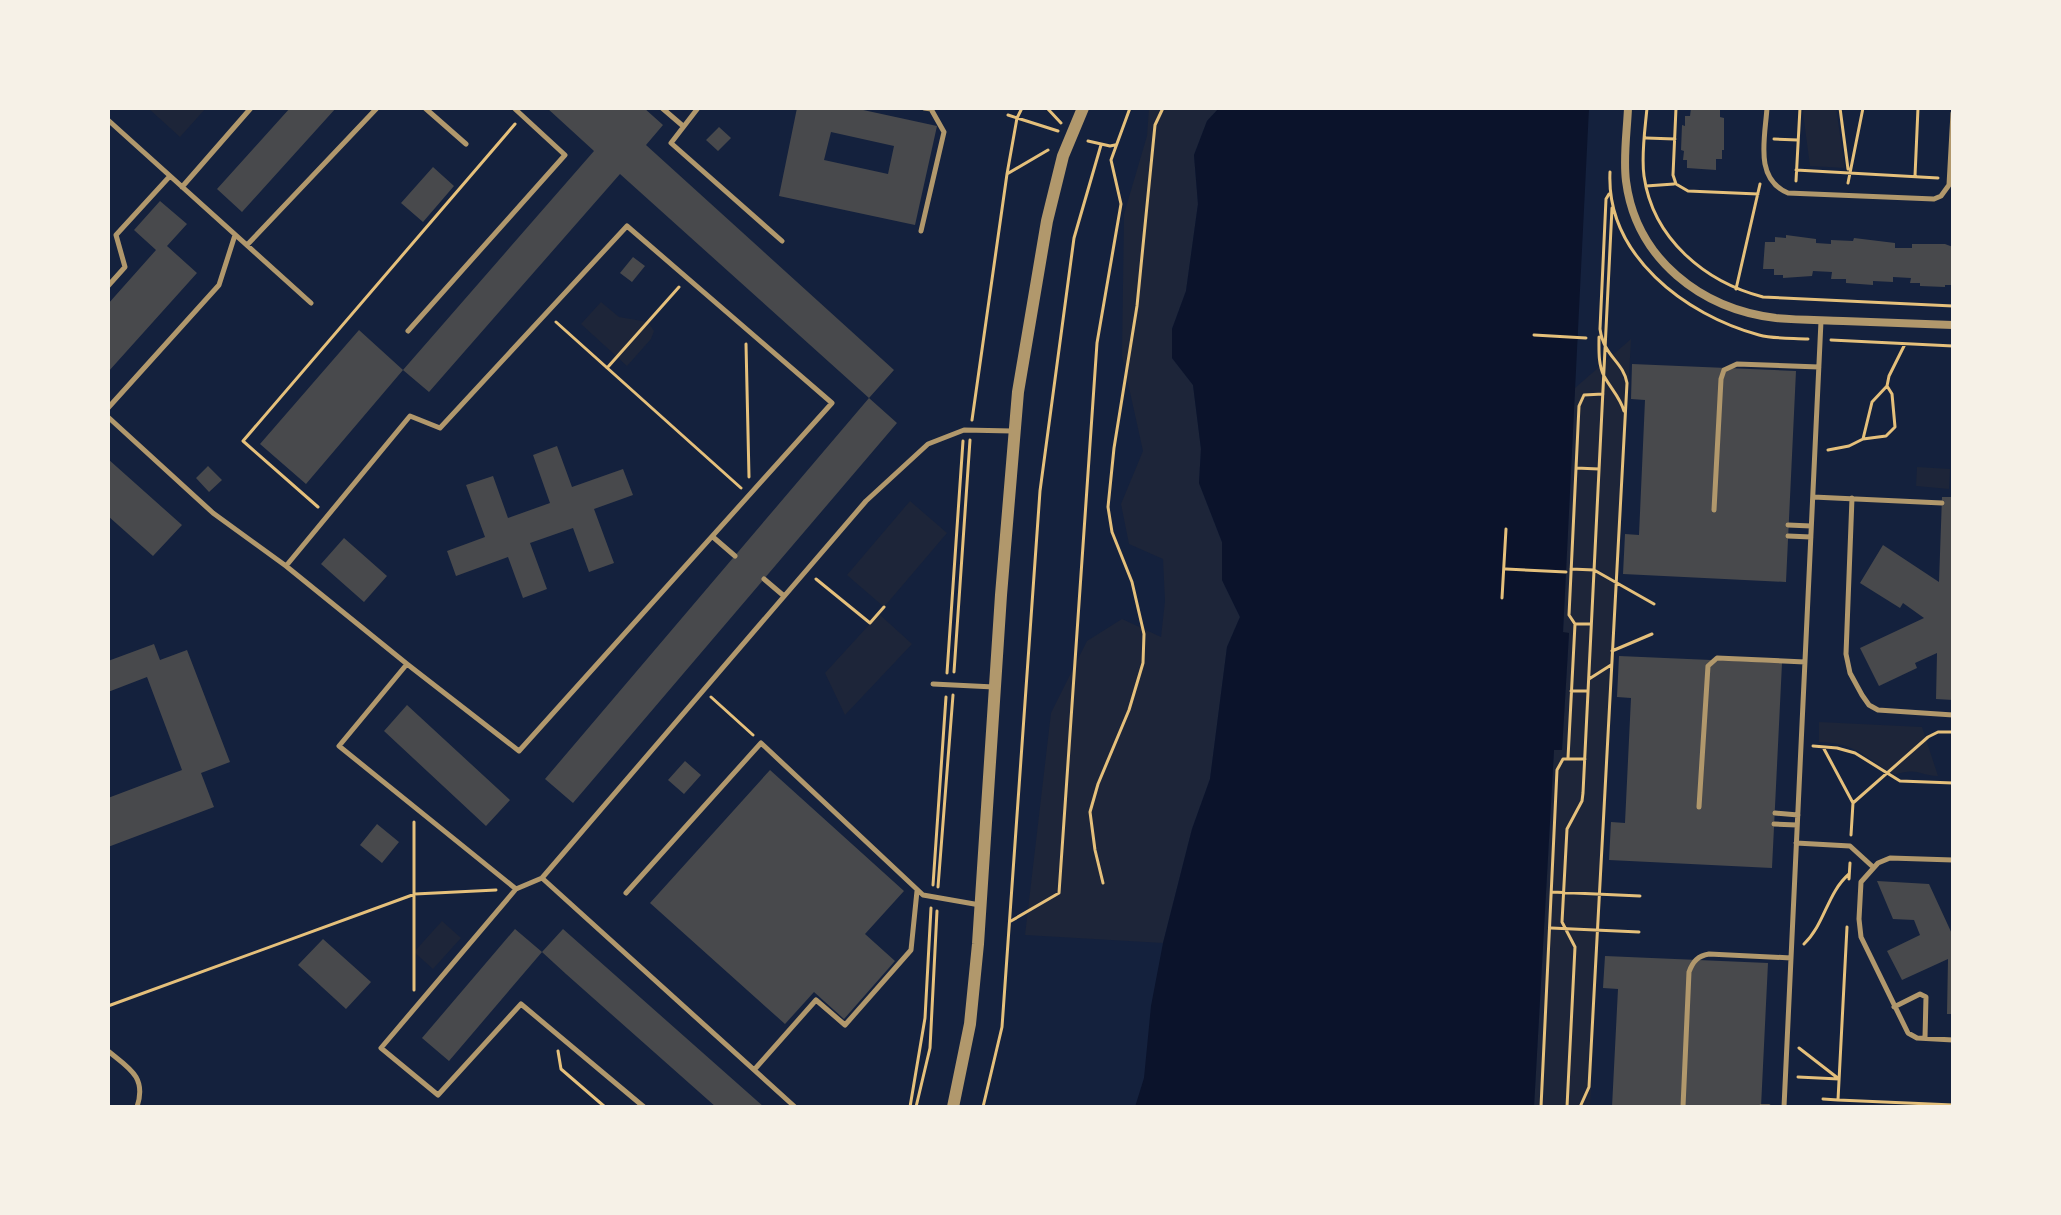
<svg xmlns="http://www.w3.org/2000/svg" width="2061" height="1215" font-family="Commissioner,sans-serif">
<rect width="100%" height="100%" fill="#14213d"/>
<path fill="#1d2539" d="M148 108H206L180 137Z
M1149 108H1219L1207 121 1194 155 1198 204 1186 291 1172 329V358L1193 385 1201 449 1199 483 1222 542V580L1240 617 1227 647 1210 779 1192 829 1163 943 1025 935 1051 713 1087 641 1122 619 1161 637 1165 601 1163 559 1129 544 1121 504 1143 451 1122 356 1124 214 1147 136Z
M1804 108H1836L1845 168 1810 166 1803 113Z
M601 302 619 317 648 322 654 331 651 339 627 366 581 324Z
M1631 339 1590 1107H1534L1554 750 1562 749 1569 634 1563 633 1575 388Z
M1917 467 1950 469 1949 489 1916 486Z
M910 501 947 533 884 607 847 575Z
M879 614 912 644 845 715 825 673Z
M1819 722 1922 727 1938 776C1917 775 1918 767 1894 775 1864 757 1857 743 1819 742Z
M442 921 461 938 433 969 414 952Z"/>
<path fill="#0b132b" d="M1219 108H1589L1563 632 1569 633 1562 750H1554L1534 1107H1135L1144 1078 1151 1006 1163 943 1192 829 1210 779 1227 647 1240 617 1222 580V542L1199 483 1201 449 1193 385 1172 358V329L1186 291 1198 204 1194 155 1207 121Z"/>
<path fill="#48494c" fill-rule="evenodd" d="M290 108H336L242 212 217 189Z
M547 108H644L663 125 646 145 894 370 869 398 620 174 429 392 403 370 594 151Z
M797 108H854L937 126 915 225 779 196ZM831 132 894 146 888 174 824 160Z
M1691 108H1720V117L1724 118V150H1722V159H1716V170L1687 168V160H1683L1684 151 1681 150 1682 125 1685 126V116H1690Z
M719 127 731 138 718 151 706 140Z
M433 167 454 186 423 222 401 203Z
M160 201 187 224 167 246 197 273 108 372V304L156 250 134 230Z
M1786 235 1816 239V243L1831 244V240L1853 241 1854 238 1895 243V248H1912V244H1945L1953 247V285H1945V287L1920 286V283H1910L1911 278 1893 277V282L1873 281V285L1846 283V279H1831L1832 272 1813 271 1812 276 1783 278V275H1774V269H1763L1765 242H1775V237L1786 238Z
M633 257 645 266 632 282 620 273Z
M359 330 403 370 306 484 260 444Z
M1632 364 1796 371 1786 582 1623 574 1625 534 1639 535 1645 400 1631 399Z
M869 398 897 423 573 803 545 779Z
M557 446 572 487 623 469 633 495 594 509 614 563 589 572 573 528 530 543 547 589 523 598 508 557 456 576 447 551 485 537 466 485 493 476 508 518 550 503 533 455Z
M108 459 182 525 153 556 108 516Z
M208 466 222 480 209 492 196 478Z
M1942 497H1953V700L1936 699 1937 653 1915 663 1917 668 1879 686 1860 648 1924 618 1903 603 1900 608 1860 583 1883 545 1939 582Z
M344 538 387 576 364 602 321 564Z
M154 644 160 660 187 650 230 762 201 773 214 807 108 847V798L182 770 147 677 108 692V661Z
M1619 656 1782 663 1772 868 1609 860 1611 822 1625 823 1631 698 1617 697Z
M407 705 510 800 486 826 384 731Z
M685 761 701 775 684 794 668 780Z
M770 770 904 891 865 934 895 961 844 1019 814 992 785 1024 650 903Z
M377 824 399 842 382 863 360 845Z
M1877 881 1929 884 1953 936V1014H1947L1948 959 1902 980 1887 951 1920 935 1914 920 1893 919Z
M515 929 542 952 449 1061 422 1038Z
M563 929 764 1107H716L566 974 542 952Z
M323 939 371 982 346 1009 298 965Z
M1605 956 1768 963 1761 1107H1612L1618 989 1603 988Z"/>
<g fill="none" stroke-linecap="round" stroke-linejoin="round">
<path stroke="#e5c07b" stroke-width="3" d="M1047 108 1061 123
M1647 108C1645 130 1641 155 1644 176 1653 239 1705 282 1763 297L1953 306
M1676 108 1673 175 1676 184 1688 191 1758 194
M1840 108 1848 169
M1008 115 1058 131
M1646 138 1675 139
M1774 139 1798 140
M1088 141 1110 146 1115 145
M1796 170 1938 178
M1610 172C1606 255 1685 315 1759 335 1774 339 1792 338 1808 339
M1007 174 1017 118 1022 108
M1915 176 1918 108
M1796 181 1800 108
M1848 183 1863 108
M1646 186 1674 184
M1736 289 1760 184
M556 322 741 488
M1600 329 1606 199 1609 194
M1534 335 1586 338
M1599 337C1599 350 1598 364 1604 376 1611 389 1620 397 1624 411
M1831 340 1953 346
M746 344 749 477
M607 368 679 287
M972 420 1007 174 1048 150
M1863 439 1886 436 1895 427 1892 394 1887 386
M1828 450 1849 446 1863 439 1872 402 1887 386 1889 376 1905 344
M1576 468 1599 469
M318 507 243 441 515 124
M1506 569 1566 572
M1571 569 1594 570 1654 604
M816 579 870 623 884 607
M1502 598 1506 529
M1591 624H1575L1569 615 1579 406 1584 395 1603 394
M1612 651 1652 634
M954 672 970 440
M947 673 963 441
M1589 679 1611 665
M1571 691H1587
M711 697 753 735
M1813 746 1837 748 1855 753 1900 781 1953 783
M1823 747 1853 803 1851 835
M1568 758 1575 624
M1853 803 1928 737 1938 732H1953
M1849 879 1850 863
M1103 883 1095 850 1090 812 1098 784 1129 710 1143 663 1144 634 1132 582 1112 532 1108 507 1114 448 1137 306 1155 125 1163 108
M933 885 946 697
M938 887 953 695
M1552 892 1640 896
M1011 921 1059 893 1097 343 1121 204 1111 160 1130 108
M1847 927 1838 1100 1953 1105
M1551 928 1639 932
M1804 944C1825 924 1827 893 1849 874
M414 990V822
M108 1006 415 894 496 890
M558 1051 561 1069 605 1107
M1798 1077 1839 1079 1799 1048
M1823 1099 1838 1100
M910 1107 925 1018 931 908
M916 1107 930 1048 937 911
M983 1107 1002 1027 1040 491 1074 238 1101 145
M1541 1107 1557 770 1563 759H1585
M1567 1107 1575 947 1562 922 1567 829 1582 801 1583 793 1612 208
M1580 1107 1589 1087 1627 383C1623 361 1604 357 1600 329"/>
<path stroke="#b1986c" stroke-width="5" d="M425 108 466 144
M662 108 683 126
M698 108 671 143 782 241
M1767 108C1765 138 1754 179 1788 193L1934 199 1941 196 1949 185 1953 113
M108 120 311 303
M182 187 251 108
M921 231 944 132 931 109 924 108
M247 245 377 108
M108 286 125 267 116 235 170 176
M408 331 565 155 514 108
M108 408 219 285 235 235
M108 417 213 513 286 566 407 664 339 746 516 889
M1813 497 1942 503
M1852 498 1846 654 1850 673 1862 695 1869 705 1878 710 1953 715
M1714 510 1721 379 1724 370 1737 364 1819 367
M1788 525 1811 526
M1788 536 1811 537
M713 537 735 556
M286 566 410 416 440 428 627 226 832 403 519 751 407 664
M764 579 784 596
M933 684 994 687
M1699 807 1708 666 1717 658 1805 662
M1775 813 1798 815
M1774 824 1797 825
M1796 843 1850 846 1873 867
M1953 860 1890 858 1878 863 1861 882 1859 919 1861 937 1908 1033 1917 1038 1953 1040
M542 878 795 1107
M626 893 761 743 923 895 980 905
M1894 1007 1920 994 1926 997 1925 1038
M108 1051C129 1068 147 1077 137 1107
M754 1070 816 1000 845 1025 911 950 917 891
M644 1107 521 1004 438 1095 381 1048 516 889 542 878 866 501 928 444 964 430 1012 431
M1683 1107 1689 972C1693 961 1698 956 1709 954L1791 958
M1761 1107H1769
M1784 1107 1821 321"/>
<path stroke="#b1986c" stroke-width="8" d="M1628 108C1627 132 1623 157 1626 181 1636 259 1701 309 1776 318 1798 320 1821 320 1843 321 1880 322 1916 324 1953 325"/>
<path stroke="#b1986c" stroke-width="12" d="M953 1107 970 1024 978 944 1001 595 1018 392 1047 221 1063 156 1083 108"/>
</g>
<rect width="2061" height="1215" fill="none" stroke="#f6f1e7" stroke-width="220"/>
</svg>
